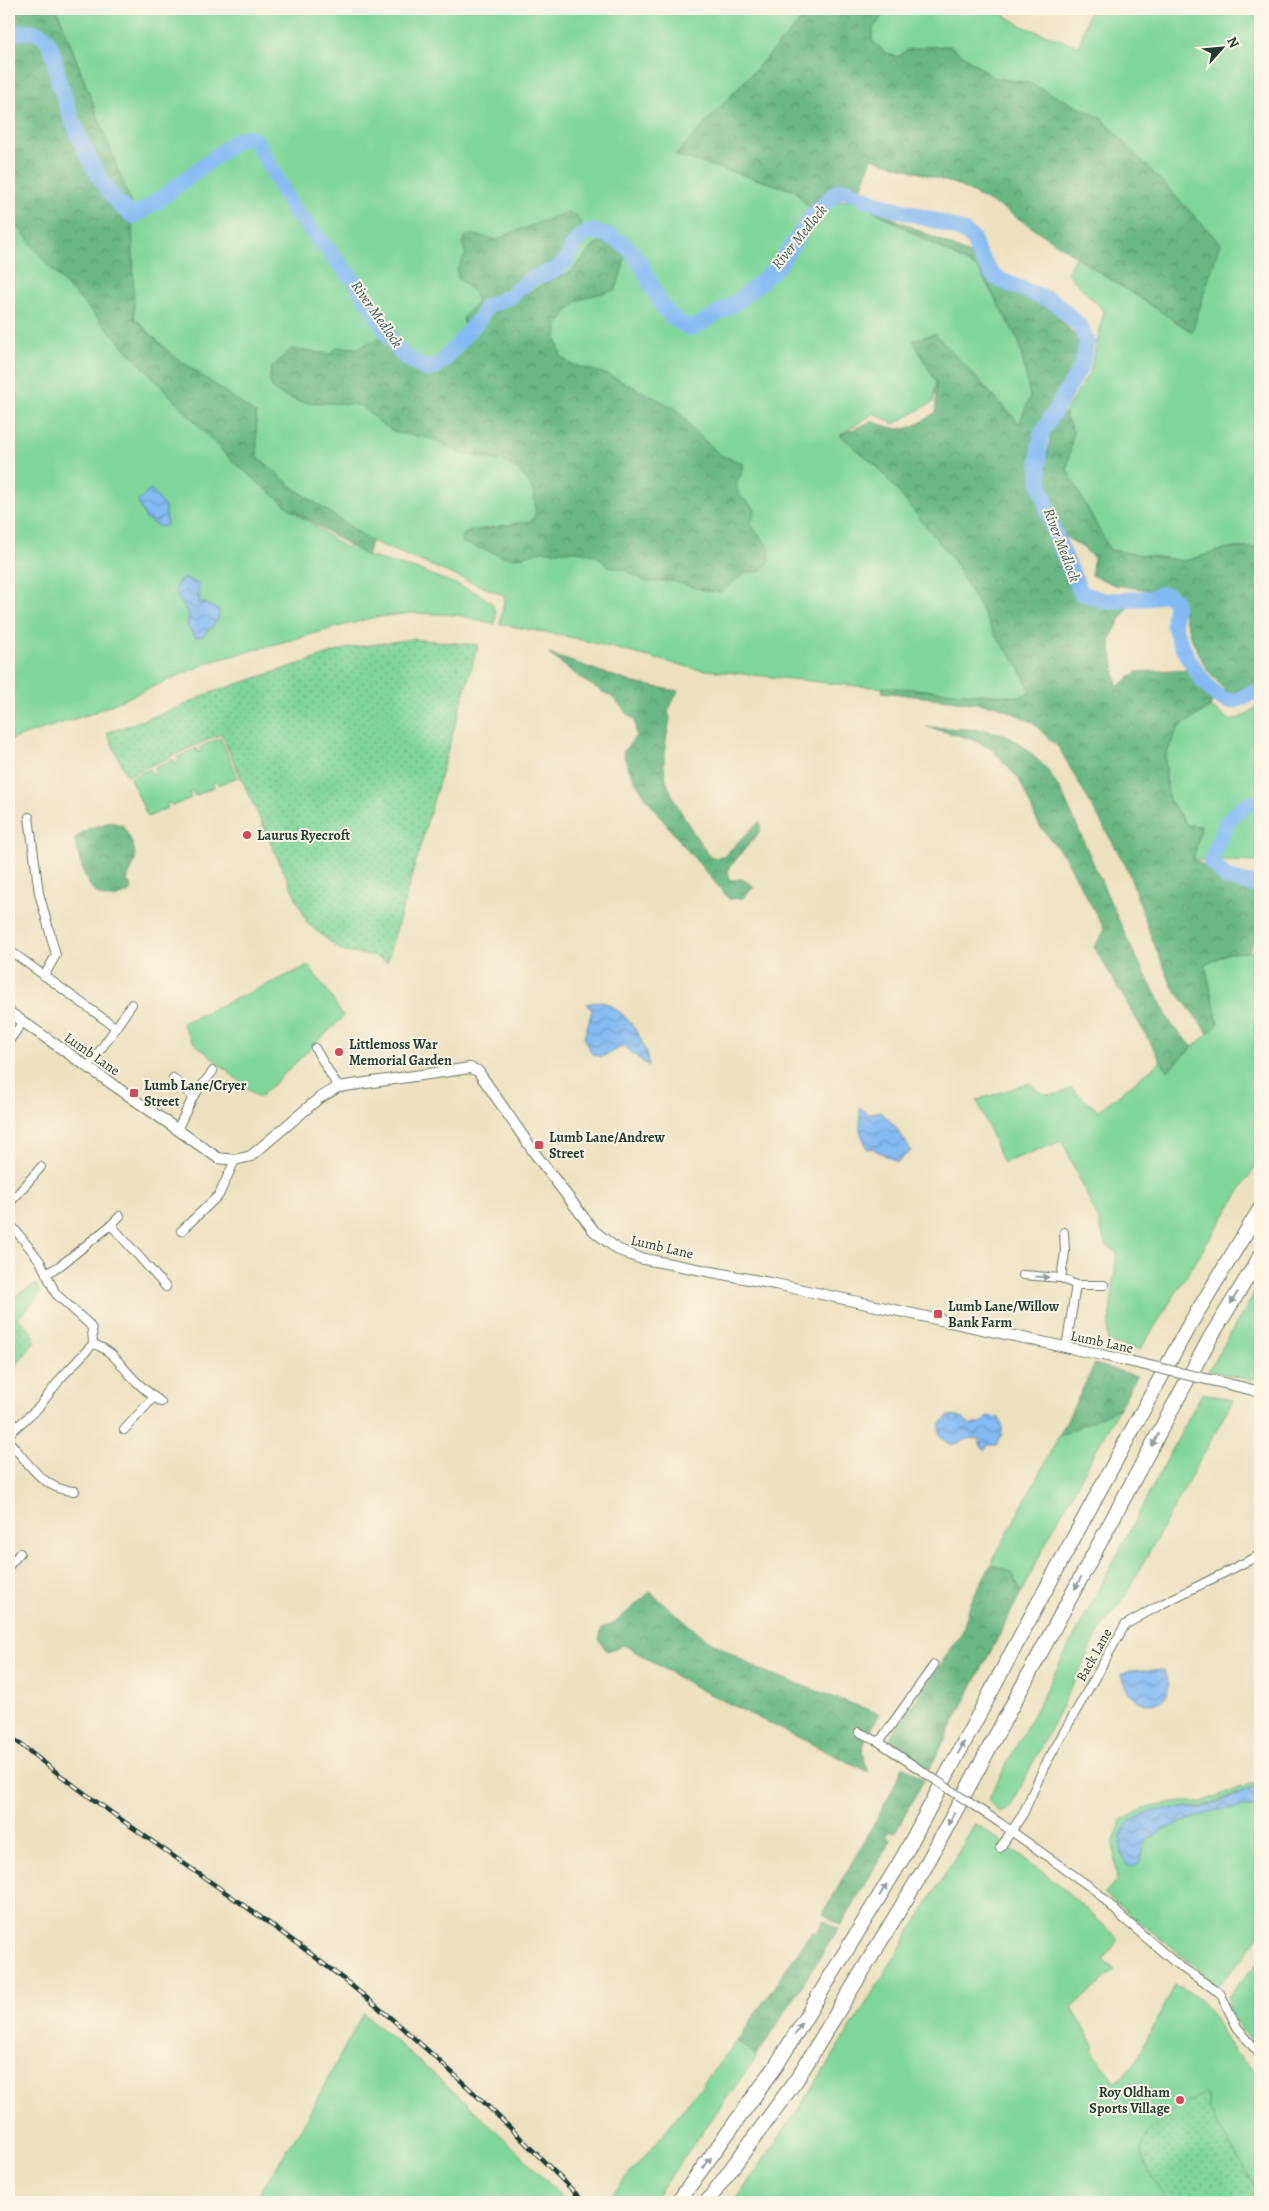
<svg xmlns="http://www.w3.org/2000/svg" width="1269" height="2211" font-family="Alegreya,serif">
<defs>
<pattern id="forest-crowns" width="20" height="18" patternUnits="userSpaceOnUse" patternTransform="scale(1.25)"><rect width="20" height="18" fill="#67b782"/><path d="M2 6a3 3 0 1 1 6 0M12 15a3 3 0 1 1 6 0" fill="none" stroke="#54966b"/></pattern>
<pattern id="park-dots" width="8" height="8" patternUnits="userSpaceOnUse" patternTransform="scale(1.25)"><rect width="8" height="8" fill="#7fd69a"/><path d="M2 2h.1M6 6h.1" fill="none" stroke="#67af7e" stroke-width="1.8" stroke-linecap="round"/></pattern>
<pattern id="water-waves" width="16" height="10" patternUnits="userSpaceOnUse" patternTransform="scale(1.25)"><rect width="16" height="10" fill="#84baf3"/><path d="M0 5q4-4 8 0t8 0" fill="none" stroke="#6b98c6"/></pattern>
</defs>
<rect width="100%" height="100%" fill="#fcf5e5"/>
<filter id="ink" filterUnits="userSpaceOnUse"><feTurbulence type="fractalNoise" baseFrequency=".02" numOctaves="2"/><feDisplacementMap in="SourceGraphic" scale="10" xChannelSelector="R" yChannelSelector="G"/><feConvolveMatrix kernelMatrix="1 2 1 2 8 2 1 2 1" color-interpolation-filters="sRGB"/></filter>
<filter id="wash" filterUnits="userSpaceOnUse"><feTurbulence type="fractalNoise" baseFrequency=".0096" numOctaves="4" result="noise"/><feDisplacementMap in="SourceGraphic" scale="20" xChannelSelector="R" yChannelSelector="G"/><feGaussianBlur stdDeviation="1.12" result="paint"/><feColorMatrix in="noise" values="0 0 0 0 0 0 0 0 0 0 0 0 0 0 0 0 0 1.4 0 .05"/><feComposite in="paint" operator="in"/></filter>
<g filter="url(#wash)">
<rect width="100%" height="100%" fill="#ece1bf"/>
<path fill="#7fd69a" stroke="#4f8a67" fill-rule="evenodd" d="M57 9H812L676 155 796 191 808 207 853 199 978 269 1019 341 1030 397 1020 424 935 334 913 340 936 382 933 402 894 424 874 413 840 435 879 468 952 558 996 636 1018 665 1031 692 1020 697 858 686 696 669 574 638 500 624 505 596 371 541 291 486 257 456 256 414 171 354 134 317 132 207Z
M888 9H994L1024 27 1079 46 1090 9H1260V548H1229L1185 561 1110 551 1067 470 1073 432 1064 413 1090 372 1104 311 1067 273 1075 257 1192 331 1029 83 994 78 950 46 925 47 908 50 898 57 886 53 872 41 873 28Z
M9 214 45 262 228 457 289 508 346 548 350 544 367 556 422 571 475 592 491 602 496 613 495 624 457 615 413 613 371 618 210 662 90 714 9 740ZM150 489 146 519 138 502ZM199 595V602L207 604 187 625 189 614Z
M1260 701V862L1193 860 1201 826 1187 825 1168 798 1165 757 1178 728 1210 707 1231 721 1249 714Z
M220 738 238 777 218 785 216 781 213 782 214 787 195 796 192 791 189 793 191 798 172 806 169 802 166 804 168 808 148 817 130 778 150 769 152 774 156 772 154 768 173 759 176 763 179 761 177 757 197 748 199 752 202 751 200 747Z
M1260 951V1159L1140 1350 1107 1342 1117 1252 1105 1245 1099 1221 1062 1141 1003 1163 977 1100 1030 1083C1042 1097 1055 1098 1071 1088L1098 1111 1161 1061 1167 1071 1218 1024 1205 965 1228 953Z
M308 966 327 990 343 1017 259 1098 191 1040 182 1023Z
M1260 1284V1371L1253 1380 1208 1371Z
M1202 1393 1233 1400 1125 1596 1100 1630 1010 1808 999 1812 988 1800Z
M1119 1408 1054 1527 1021 1593 1012 1572 991 1564 1059 1436Z
M1260 1780V1785L1202 1807 1165 1809 1121 1852 1127 1864 1133 1866 1139 1863 1144 1842 1164 1829 1219 1809 1260 1806V1932L1246 1955 1218 1985 1105 1894 1117 1880 1113 1843 1122 1820 1144 1809 1173 1802H1204Z
M976 1823 1056 1882 1119 1939 1103 1960 1115 1970 1072 2008 1095 2047 1092 2050 1116 2083 1134 2064 1175 1985C1215 2002 1212 2023 1236 2053 1244 2062 1253 2067 1260 2077V2202H734C822 2081 898 1951 976 1823Z
M1260 1960V2048C1247 2036 1224 2015 1229 1995Z
M363 2013C433 2073 504 2133 566 2202H253L302 2127Z
M737 2041 757 2056 652 2202H605L652 2148Z"/>
<path fill="url(#forest-crowns)" stroke="#437a5b" d="M9 9H57L132 207 134 318 171 354 256 414 257 456 291 486 371 541 367 556 289 508 228 457 45 262 9 214Z
M812 9H888L873 28 872 41 886 53 898 57 907 50 925 47 950 46 994 78 1029 83 1101 118 1220 243 1192 332 1004 209 955 184 872 158 861 190 837 184 808 207 796 191 676 155Z
M853 199 975 257 996 285 1036 300 1052 310 1081 342 1078 361 1033 437 1034 481 1049 535 1079 594 1105 605 1129 604 1110 639 1117 687 1137 672 1191 669 1214 696 1210 707 1178 728 1165 757 1168 798 1187 825 1201 826 1193 860 1213 870 1225 882 1260 891V930L1248 952 1228 953 1205 965 1218 1024 1208 1033 1172 986 1152 939 1127 868 1059 748 1032 722 998 706 882 692 883 687 1020 697 1031 692 1018 665 996 636 952 558 879 468 840 435 872 421C904 434 909 431 936 412V382L913 340 935 334 1019 424 1030 397 1019 341 979 269Z
M565 213 576 215 582 226 558 259 523 280 507 294 487 301 465 328 463 318 476 304 475 293 458 278 457 270 466 254 462 243 465 236 476 235 497 240 508 234Z
M606 242 617 245 627 252 616 290 590 296 577 301 564 315 557 328 556 338 561 356 570 364 609 375 677 409 692 429 720 455 743 463 744 468 736 484 739 495 755 509 751 525 770 548V560L760 572H746L721 592 707 591 672 581 647 582 624 570 609 566 595 555 578 551H541L517 558 506 557 461 542 464 534 471 531 531 521 536 514 534 494 528 481 518 470 503 461 465 455 431 438 397 433 383 425 362 406 352 404 299 402 278 393 272 388 269 379 271 368 291 349 331 354 337 347 358 348 381 337C395 354 407 370 430 375L448 365 496 311 553 279 571 272 596 244Z
M1064 413 1073 432 1067 470 1110 550 1185 561 1229 548H1260V685L1254 684 1228 694 1206 668 1190 635 1181 605 1170 593 1115 585 1091 575 1094 558 1082 547 1061 534 1044 477 1051 431Z
M549 654 634 683 678 691 668 711 670 719C667 735 663 753 664 769 665 791 697 840 711 858L723 857 760 821V831L728 869 729 880 742 879 754 887 743 898 729 899C703 867 628 787 623 752L636 736 635 721 612 697 583 680Z
M927 727 985 730 1005 734 1023 746 1046 768 1063 795 1127 939 1148 980 1172 1025 1193 1047 1167 1071 1094 947 1105 930 1065 857 1039 825 1019 779 992 749 969 738Z
M111 822 122 825C130 836 139 854 133 866 131 872 128 875 127 881L131 886V891C90 916 81 868 75 839 84 828 98 826 111 822Z
M1095 1364 1137 1376 1119 1408 1059 1436Z
M991 1564 1012 1572 1021 1593 929 1770 891 1745V1736L962 1633 971 1602Z
M650 1592 703 1637 760 1670 880 1714C865 1738 857 1745 869 1772L691 1685 624 1645 607 1651 599 1640 602 1628 617 1621Z
M903 1766 924 1780 895 1833 889 1831 886 1837 891 1840 841 1925 823 1914 891 1793Z
M824 1920 838 1929 757 2056 737 2041 812 1931 816 1933Z"/>
<path fill="url(#park-dots)" stroke="#4f8a67" d="M412 639 478 645 387 962 375 956 343 952 308 924 221 734 127 776 107 733 183 706 207 694 348 648Z
M36 1284 41 1293 18 1318 33 1333 35 1341 14 1369 9 1371V1299Z
M1206 2093 1208 2097V2109L1260 2195V2202H1168C1161 2190 1152 2178 1146 2165 1128 2128 1181 2108 1206 2093Z"/>
<path fill="url(#water-waves)" stroke="#527c94" d="M151 489 165 508 167 525 160 527 146 519 138 502Z
M186 578 198 584 199 602 219 610 218 620 203 636 195 637 187 625 189 614 175 592 179 581Z
M601 1001C628 1012 645 1038 649 1067L624 1046 602 1057 592 1054 584 1038 592 1010 586 1004Z
M860 1108 869 1114 879 1111C893 1121 902 1136 911 1151L897 1162 872 1148 867 1149 860 1130Z
M948 1416 961 1417 971 1425 981 1423 988 1416 999 1418C1005 1428 1002 1435 997 1445H988L985 1450 981 1447 979 1439C967 1436 962 1443 951 1445 937 1437 934 1428 948 1416Z
M1138 1670H1163C1185 1703 1133 1724 1121 1674Z
M1260 1785V1806L1219 1809 1164 1829 1144 1842 1139 1863 1132 1867 1127 1865C1110 1828 1129 1816 1165 1809 1177 1807 1191 1810 1203 1807 1222 1802 1242 1792 1260 1785Z"/>
<g fill="none" stroke-linecap="round" stroke-linejoin="round">
<path stroke="#84baf3" stroke-width="16" d="M9 33C20 33 37 28 45 38 56 50 55 70 60 85 72 122 100 198 134 216L159 200 237 140 247 137 257 142 292 208 357 284 396 347 403 355 425 369 433 368 445 359 480 318 487 306 509 297 531 279 555 270 566 261 573 246 581 236 592 231 607 235 625 245 639 261 662 306 674 319 690 328 697 326 735 303 756 286 779 265 810 218 837 192 846 190 876 203 946 224 965 232 973 239 977 251 991 273 998 279 1054 302 1079 325 1087 340 1082 365 1041 434 1039 449V479L1054 532 1081 593 1106 601 1151 598 1162 594 1170 596 1175 601C1176 608 1173 617 1174 624 1177 642 1210 704 1232 701 1242 700 1250 691 1260 691
M1260 802C1229 804 1220 836 1211 862L1227 878 1260 886"/>
</g>
</g>
<g filter="url(#ink)">
<g fill="none" stroke-linecap="round" stroke-linejoin="round">
<defs>
<path id="street" d="M29 817 39 893 56 955 44 976
M9 950 115 1027
M9 1041 22 1023
M315 1048 338 1087
M88 1068 132 1004
M173 1078 193 1097
M177 1130 193 1097 213 1071
M9 1204 41 1167
M9 1222 40 1261 56 1294 89 1324 92 1329 93 1344 61 1378 39 1407 9 1434
M111 1225 120 1216
M181 1231 219 1195 235 1160
M1064 1232 1065 1252 1061 1278 1076 1285
M46 1274 61 1265 111 1225 166 1287
M1023 1275 1061 1278
M93 1344C112 1350 118 1362 131 1376 140 1386 150 1394 161 1402
M1066 1348 1076 1285H1104
M124 1430 154 1397
M9 1441C27 1462 45 1492 75 1491
M9 1566 20 1553
M859 1732 879 1742 913 1765
M879 1742 934 1665
M1000 1823 1096 1891 1123 1918 1178 1965 1220 1993 1237 2027 1260 2055
M1000 1848 1023 1814 1044 1767 1125 1625 1160 1605 1260 1555"/>
<path id="secondary" d="M9 1012 218 1158 235 1160 251 1156 318 1099 338 1087 470 1068 478 1071 536 1155 594 1231 617 1249 639 1258 775 1284 1102 1355
M1245 1388 1260 1392"/>
<path id="highway" d="M678 2202 776 2066 902 1859 1028 1622 1187 1329 1260 1209
M707 2202 797 2079 923 1871 1210 1338 1260 1257"/>
</defs>
<use href="#street" stroke="#677665" stroke-width="10"/>
<use href="#secondary" stroke="#677665" stroke-width="12"/>
<use href="#highway" stroke="#677665" stroke-width="16"/>
<use href="#street" stroke="#fff" stroke-width="8"/>
<use href="#secondary" stroke="#fff" stroke-width="10"/>
<use href="#highway" stroke="#fff" stroke-width="14"/>
<defs>
<path id="rail" d="M9 1735C108 1816 218 1883 320 1961 415 2033 501 2117 584 2202"/>
</defs>
<use href="#rail" stroke="#1f3d34" stroke-width="4.5"/>
<use href="#rail" stroke="#fcf5e5" stroke-width="2.5" stroke-dasharray="8" stroke-linecap="butt"/>
<defs>
<path id="street-bridge" d="M913 1765 1000 1823"/>
<path id="secondary-bridge" d="M1102 1355 1245 1388"/>
</defs>
<use href="#street-bridge" stroke="#677665" stroke-width="10" stroke-linecap="butt"/>
<use href="#secondary-bridge" stroke="#677665" stroke-width="12" stroke-linecap="butt"/>
<use href="#street-bridge" stroke="#fff" stroke-width="8"/>
<use href="#secondary-bridge" stroke="#fff" stroke-width="10"/>
</g>
<defs><path id="oneway-solid" d="M-6-.8H1V-3.2L6.5 0L1 3.2V.8H-6Z" transform="scale(1.25)"/></defs>
<g fill="#8f9e9a">
<use href="#oneway-solid" transform="translate(1042 1277) rotate(4)"/>
<use href="#oneway-solid" transform="translate(1234 1298) rotate(122)"/>
<use href="#oneway-solid" transform="translate(1155 1440) rotate(118)"/>
<use href="#oneway-solid" transform="translate(1078 1583) rotate(118)"/>
<use href="#oneway-solid" transform="translate(961 1748) rotate(-62)"/>
<use href="#oneway-solid" transform="translate(951 1819) rotate(118)"/>
<use href="#oneway-solid" transform="translate(883 1890) rotate(-59)"/>
<use href="#oneway-solid" transform="translate(798 2029) rotate(-59)"/>
<use href="#oneway-solid" transform="translate(707 2163) rotate(-54)"/>
</g>
</g>
<g fill="#d1495b" stroke="#fcf5e5" stroke-width="2">
<circle cx="247" cy="835" r="5"/>
<circle cx="339" cy="1052" r="5"/>
<rect x="129" y="1088" width="10" height="10" rx="2.5"/>
<rect x="534" y="1140" width="10" height="10" rx="2.5"/>
<rect x="933" y="1309" width="10" height="10" rx="2.5"/>
<circle cx="1180" cy="2100" r="5"/>
</g>
<g text-anchor="middle" dominant-baseline="central" stroke-width="4" stroke-linejoin="round" paint-order="stroke">
<g font-size="14" font-weight="bold" fill="#1f3d34" stroke="#fcf5e5" text-anchor="start">
<text x="257" y="835">Laurus Ryecroft</text>
<text x="349" y="1044">Littlemoss War<tspan x="349" dy="16">Memorial Garden</tspan></text>
<text x="144" y="1085">Lumb Lane/Cryer<tspan x="144" dy="16">Street</tspan></text>
<text x="549" y="1137">Lumb Lane/Andrew<tspan x="549" dy="16">Street</tspan></text>
<text x="948" y="1306">Lumb Lane/Willow<tspan x="948" dy="16">Bank Farm</tspan></text>
<text x="1170" y="2092" text-anchor="end">Roy Oldham<tspan x="1170" dy="16">Sports Village</tspan></text>
</g>
<g font-size="14" fill="#1f3d34" stroke="#fcf5e5">
<text transform="translate(92 1054) rotate(35)">Lumb Lane</text>
<text transform="translate(662 1247) rotate(13)">Lumb Lane</text>
<text transform="translate(1102 1342) rotate(12)">Lumb Lane</text>
<text transform="translate(1094 1655) rotate(-61)">Back Lane</text>
</g>
<g font-size="15" font-style="italic" fill="#385c64" stroke="#fcf5e5">
<text transform="translate(799 237) rotate(-51)">River Medlock</text>
<text transform="translate(377 314) rotate(55)">River Medlock</text>
<text transform="translate(1062 545) rotate(69)">River Medlock</text>
</g>
</g>
<rect width="1269" height="2211" fill="none" stroke="#fcf5e5" stroke-width="30"/>
<g transform="translate(1222 48) rotate(63)" stroke="#fcf5e5" stroke-width="4" paint-order="stroke">
<path d="M0-4L9 19L0 12L-9 19Z" fill="#1f3d34"/>
<text y="-8" font-size="14" font-weight="bold" text-anchor="middle" fill="#1f3d34">N</text>
</g>
</svg>
